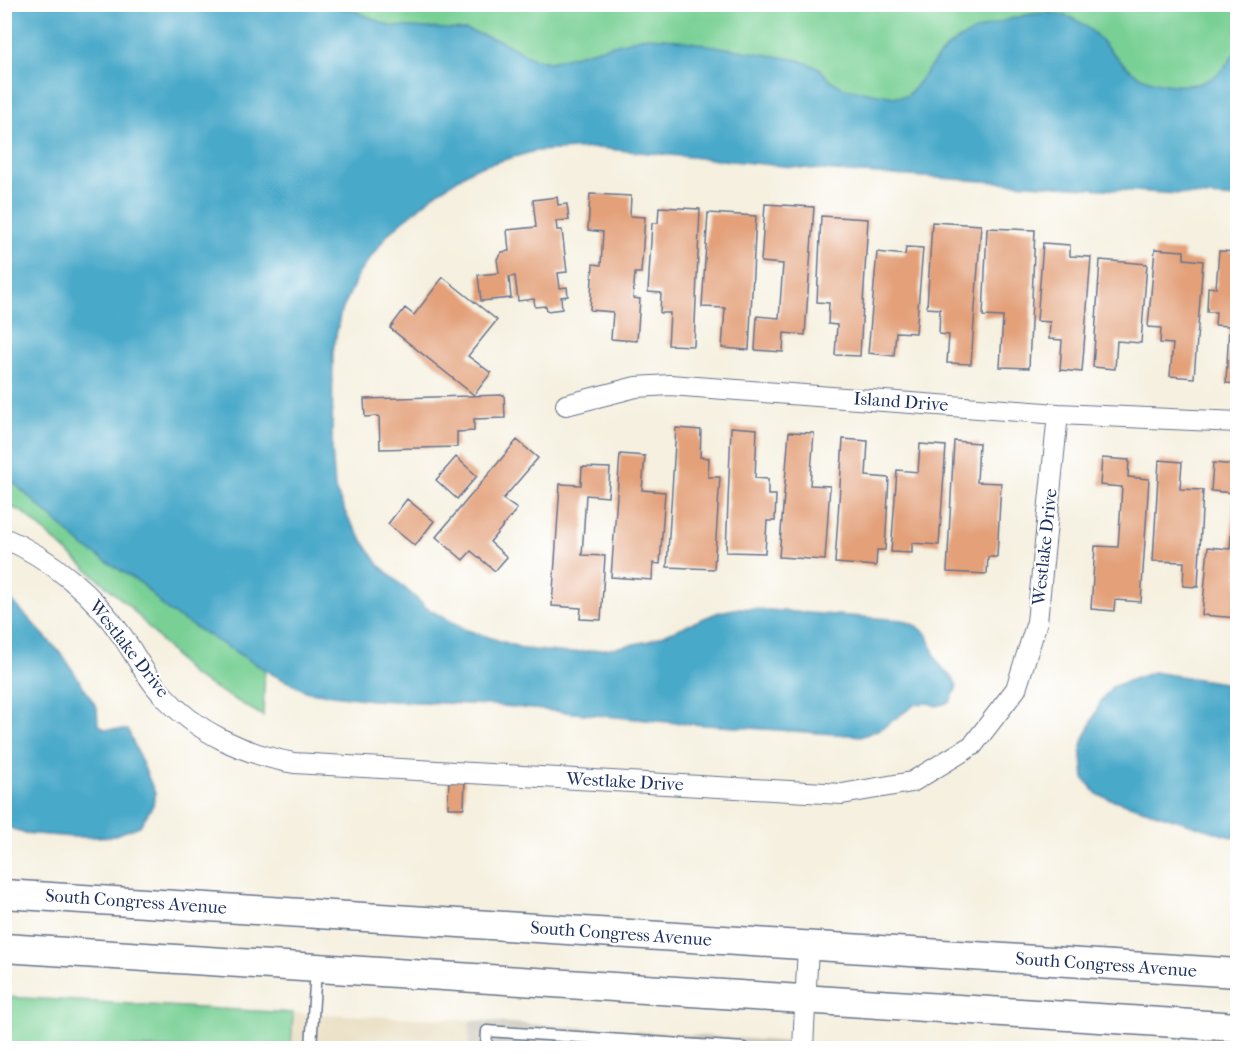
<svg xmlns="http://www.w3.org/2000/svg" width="1242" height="1053" font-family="'IM FELL French Canon',serif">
<rect width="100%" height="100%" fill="#fff"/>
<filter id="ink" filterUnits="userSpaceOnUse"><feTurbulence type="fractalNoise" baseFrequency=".0167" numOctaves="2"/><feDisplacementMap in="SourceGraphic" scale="12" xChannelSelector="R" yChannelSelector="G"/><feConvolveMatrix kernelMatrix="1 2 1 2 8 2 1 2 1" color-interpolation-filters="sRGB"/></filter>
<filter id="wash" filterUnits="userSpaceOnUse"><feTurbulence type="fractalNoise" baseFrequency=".008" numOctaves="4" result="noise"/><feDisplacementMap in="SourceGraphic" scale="24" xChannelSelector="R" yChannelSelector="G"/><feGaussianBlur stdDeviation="1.35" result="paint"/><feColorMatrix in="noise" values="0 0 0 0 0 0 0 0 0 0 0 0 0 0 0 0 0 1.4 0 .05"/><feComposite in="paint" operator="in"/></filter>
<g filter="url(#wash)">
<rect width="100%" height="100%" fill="#f5f0df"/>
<path fill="#e6daba" d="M293 1013 470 1020 468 1048H291Z"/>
<path fill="#c8c4b8" d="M470 1020 878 1048H468Z"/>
<path fill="#79d095" stroke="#4a807a" stroke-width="1.5" d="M4 5H1237V177L373 109 281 244 263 716 192 675 131 608 21 511 5 505Z
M5 997 293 1013 291 1048H5Z"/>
<path fill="#4aa9c9" stroke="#326c94" stroke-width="1.5" d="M4 5H317L353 10 390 26 466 30 499 40 534 59 550 62 644 37 666 38 799 60 819 68 830 80 844 88 895 97 907 96C924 78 936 54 956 41 979 27 1031 9 1057 14 1094 20 1105 51 1132 71 1142 79 1153 82 1166 84 1200 90 1220 79 1237 49V198L834 171 597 148 535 151 473 169 435 194 388 234 359 273 340 315 333 351 332 448 335 489 349 520 379 565 428 609 464 629 525 649 568 653 614 648 649 641 719 612 740 608 903 620C941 636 923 640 940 665 946 674 953 676 957 686L950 702 937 706 928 703 916 704 882 728 863 736 678 723 492 705 373 700 308 692 272 674 168 611 142 584 84 547 5 475Z
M5 593 64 657 97 708 98 724 105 729 128 730 155 793 153 805 140 826 110 837H73L23 833 5 826Z
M1153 672 1237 685V839L1098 795 1084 779 1081 746 1101 701 1112 687Z"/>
<g id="blocks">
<path fill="#e3a079" d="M590 194 631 196 630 216 645 217 641 273H635L633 298 640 299 637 341 611 339 613 312 590 310 593 264 601 265 603 232 588 230Z
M557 197 558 205 567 204 569 220 556 221 557 230H562L567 272 558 273 560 288 567 287 568 296 561 297 562 309 547 311 546 306 535 307 534 299 518 301 515 276 509 277 511 298 481 301 478 275 499 273 497 259 502 252 509 251 507 230 536 227 533 200Z
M765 204 814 207 805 335 784 333 783 352 755 350 757 316 779 318 783 264 761 262Z
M659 207 700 209 694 346 668 345 670 313H660L661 293 648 292 652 223H658Z
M708 213 756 216 749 350 722 348 725 308 702 307Z
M821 216 868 219 860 356 835 355 837 325 828 324 829 303 817 302Z
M932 222 981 225 971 364 947 363 949 335 939 334 940 309 927 308Z
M987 228 1035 230 1029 368 1000 367 1003 317 983 316Z
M1043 243 1070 245V256L1091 257 1082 372 1060 370 1062 340 1049 339 1050 322 1037 321Z
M906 247 923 248 916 333 896 332 894 356 868 353 877 252 905 255Z
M1155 249 1184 251V259L1203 261 1194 378 1170 376 1173 344 1160 343 1161 328 1148 327Z
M1219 251 1238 252V384L1226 383 1229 326 1215 325 1216 312H1207L1208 287 1216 288Z
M1100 260 1147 264 1141 343 1117 341 1115 369 1093 367Z
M443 277 497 320 468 356 491 373 474 395 390 328 405 308 414 315Z
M504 395 505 418 474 419V431L457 432V447L380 449 379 416 365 417 364 399Z
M731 427 757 429 755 478 768 479V495H776L775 521H767L765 553 726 552Z
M676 428 701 430 700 457 709 458 708 477H720L714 569 667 567Z
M789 432 814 433 810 485 830 486 825 560 779 557Z
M843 439 868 441 866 476 889 478 885 550H877L876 566 835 563Z
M517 440 538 458 503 499 517 509 490 542 507 557 495 571 471 551 463 560 436 537Z
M954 441 979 443 977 482 1001 483 997 557H988L987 574 947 572Z
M920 444 946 446 939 545 912 543V553L891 552 897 470 918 472Z
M620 454 645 456 642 490 665 492 660 564 653 563 652 580 611 577Z
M456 457 477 476 457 499 436 480Z
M1102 458 1129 460 1128 477 1149 479 1141 602 1115 600 1114 611 1091 609 1095 546 1118 547 1122 487 1100 485Z
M1159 460 1182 462 1180 489 1203 490 1198 587 1183 586 1184 562 1153 561Z
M1213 463 1238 465V618L1202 615 1208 547 1230 549 1234 493 1211 491Z
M582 467 610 468 608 497 586 495 582 555 605 556 601 620 580 619 581 608 552 606 560 484 581 485Z
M407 499 434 521 415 546 388 524Z
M449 776 465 777 464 808H448Z"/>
</g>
</g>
<g filter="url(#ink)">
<use href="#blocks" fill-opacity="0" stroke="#67738b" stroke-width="1.5"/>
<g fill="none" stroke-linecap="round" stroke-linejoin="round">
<defs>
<path id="service" d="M311 1048 316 968
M486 1048 487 1031 744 1048"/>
<path id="minor" d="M566 405 636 387 670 385 1058 414 1238 422
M4 538C51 558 95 596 123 637 136 656 146 677 162 694 196 732 244 754 294 763L842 794 912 782 973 745 1016 689 1037 622 1058 414
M803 1048 808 946"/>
<path id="secondary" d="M4 894 1238 973
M4 948 1238 1027"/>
</defs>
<use href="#service" stroke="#67738b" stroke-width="13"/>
<use href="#minor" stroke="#67738b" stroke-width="22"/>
<use href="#secondary" stroke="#67738b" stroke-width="31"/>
<use href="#service" stroke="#fff" stroke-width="10"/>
<use href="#minor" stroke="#fff" stroke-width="20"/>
<use href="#secondary" stroke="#fff" stroke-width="28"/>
</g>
</g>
<g text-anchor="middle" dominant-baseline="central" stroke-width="4.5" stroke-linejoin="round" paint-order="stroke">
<g font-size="18" fill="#1b2f5e" stroke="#fff">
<text transform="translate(901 402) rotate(4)">Island Drive</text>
<text transform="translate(1045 547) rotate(-84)">Westlake Drive</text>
<text transform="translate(129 649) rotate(52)">Westlake Drive</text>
<text transform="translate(625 782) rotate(3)">Westlake Drive</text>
<text transform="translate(136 902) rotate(4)">South Congress Avenue</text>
<text transform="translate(621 934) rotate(4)">South Congress Avenue</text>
<text transform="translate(1106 965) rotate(4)">South Congress Avenue</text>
</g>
</g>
<rect width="1242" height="1053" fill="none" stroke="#fff" stroke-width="24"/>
</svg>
